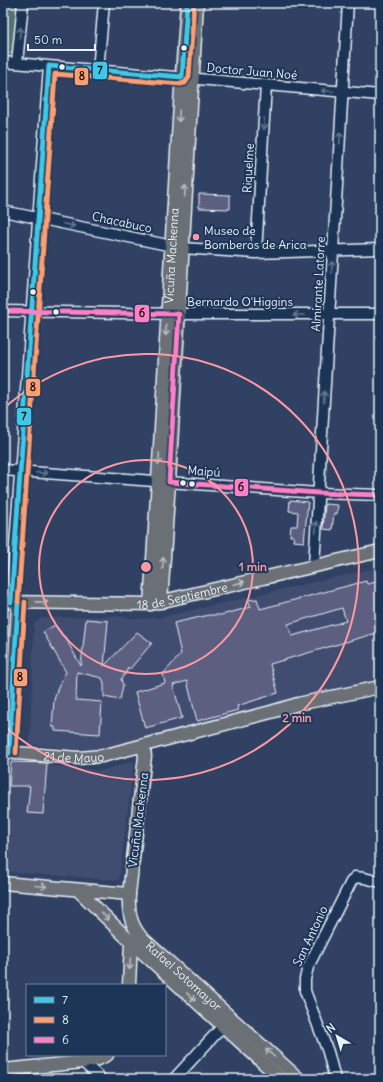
<svg xmlns="http://www.w3.org/2000/svg" width="383" height="1082" font-family="Delius,sans-serif">
<defs>
<pattern id="grass-dots" width="8" height="8" patternUnits="userSpaceOnUse"><rect width="8" height="8" fill="#527373"/><path d="M2 2h.1M6 6h.1" fill="none" stroke="#4b5b5c" stroke-width="1.8" stroke-linecap="round"/></pattern>
</defs>
<rect width="100%" height="100%" fill="#304164"/>
<filter id="ink" filterUnits="userSpaceOnUse"><feTurbulence type="fractalNoise" baseFrequency=".025" numOctaves="2"/><feDisplacementMap in="SourceGraphic" scale="8" xChannelSelector="R" yChannelSelector="G"/><feConvolveMatrix kernelMatrix="1 2 1 2 8 2 1 2 1" color-interpolation-filters="sRGB"/></filter>
<g filter="url(#ink)">
<path fill="#414d70" d="M380 567V689L121 750H79L30 744 34 624 41 618 115 616 136 619 158 618Z
M134 761 119 880 8 872 6 869 9 786H29L30 765 66 767 100 771Z"/>
<path fill="url(#grass-dots)" stroke="#9db2b6" d="M3 3H19L14 49C12 54 8 55 3 55Z"/>
<path fill="#5d5e81" stroke="#e8f1f8" fill-rule="evenodd" d="M199 194 230 195V209L199 208Z
M290 500 308 502 304 542 293 541 294 536H290L291 526H297L298 512 289 511Z
M325 504 338 505 337 514 334 513 332 530 323 529Z
M366 581 367 584 380 581V632L270 664 278 693 237 706 238 710 197 721 187 681 173 685 182 718 145 728 135 692 165 683 163 674 181 654 174 623 209 615H221L251 607 248 600 257 599 260 609ZM342 608 346 621 292 636 288 624Z
M86 619 108 621 104 666 137 632 152 643 129 670 128 667 126 673 121 679 123 685 120 700 104 697V683L102 678 77 672 76 700 102 702 100 734 55 731V727H52L54 700 58 687 66 672 43 632 55 625 63 636 65 637 81 666Z
M11 762 47 763 43 814 27 813 30 786H9Z"/>
<g fill="none" stroke-linecap="round" stroke-linejoin="round">
<defs>
<path id="minor" d="M3 62 380 95
M17 63 23 3
M98 70 104 3
M3 211 182 248 256 253 380 249
M256 253 266 85
M3 311 179 314H380
M3 470 318 493 380 495
M314 566 348 3
M11 602 49 66
M83 1062 101 1079
M174 1079 223 1026
M266 1079 273 1072
M335 1079 328 1052 305 991V979L308 967 351 882 355 877 364 878 380 882"/>
<g id="major">
<path id="s1" d="M3 602 150 604 380 551"/>
<path d="M161 602 169 482 197 3"/>
<path id="s2" d="M150 604C164 404 172 203 187 3"/>
<path id="s3" d="M143 746 145 756 129 894C128 911 130 924 141 937L299 1079"/>
<path id="s4" d="M3 752 79 758 102 756 271 712 298 704 380 687"/>
<path d="M9 753 18 602"/>
<path d="M3 883 129 894"/>
<path d="M78 890 131 942 281 1079"/>
<path d="M129 985 131 942"/>
<path d="M3 1070 83 1062 98 1059 107 1055"/>
</g>
</defs>
<use href="#minor" stroke="#e8f1f8" stroke-width="13"/>
<use href="#major" stroke="#e8f1f8" stroke-width="15"/>
<use href="#minor" stroke="#1d3557" stroke-width="10"/>
<use href="#major" stroke="#6b6f75" stroke-width="12"/>
<defs>
<path id="bus-1" d="M11 602 49 66 182 77 187 3
M9 753 18 602"/>
<path id="bus-2" d="M18 602 55 74 181 84 185 83 189 77 194 3
M16 753 25 602"/>
<path id="bus-3" d="M3 311 179 314 169 482 318 493 380 495"/>
</defs>
<use href="#bus-1" stroke="#1d3557" stroke-width="8"/>
<use href="#bus-2" stroke="#1d3557" stroke-width="8"/>
<use href="#bus-3" stroke="#1d3557" stroke-width="8"/>
<use href="#bus-1" stroke="#40c8e6" stroke-width="5"/>
<use href="#bus-2" stroke="#fd9f72" stroke-width="5"/>
<use href="#bus-3" stroke="#ff80c5" stroke-width="5"/>
</g>
<defs><path id="oneway-shaft" d="M-6 0H5M1.5-3L5.5 0L1.5 3" fill="none" stroke-width="1.6" stroke-linecap="round" stroke-linejoin="round"/></defs>
<g stroke="#64778f">
<use href="#oneway-shaft" transform="translate(20 33) rotate(-84)"/>
<use href="#oneway-shaft" transform="translate(327 91) rotate(-175)"/>
<use href="#oneway-shaft" transform="translate(264 124) rotate(93)"/>
<use href="#oneway-shaft" transform="translate(340 138) rotate(-87)"/>
<use href="#oneway-shaft" transform="translate(69 225) rotate(12)"/>
<use href="#oneway-shaft" transform="translate(332 267) rotate(-87)"/>
<use href="#oneway-shaft" transform="translate(299 315) rotate(-180)"/>
<use href="#oneway-shaft" transform="translate(324 397) rotate(-87)"/>
<use href="#oneway-shaft" transform="translate(42 473) rotate(4)"/>
<use href="#oneway-shaft" transform="translate(316 527) rotate(-87)"/>
</g>
<g stroke="#b6bdc4">
<use href="#oneway-shaft" transform="translate(179 116) rotate(93)"/>
<use href="#oneway-shaft" transform="translate(185 191) rotate(-87)"/>
<use href="#oneway-shaft" transform="translate(166 330) rotate(93)"/>
<use href="#oneway-shaft" transform="translate(159 459) rotate(93)"/>
<use href="#oneway-shaft" transform="translate(163 563) rotate(-86)"/>
<use href="#oneway-shaft" transform="translate(239 583) rotate(-13)"/>
<use href="#oneway-shaft" transform="translate(42 602) rotate(1)"/>
<use href="#oneway-shaft" transform="translate(41 886) rotate(5)"/>
<use href="#oneway-shaft" transform="translate(105 916) rotate(45)"/>
<use href="#oneway-shaft" transform="translate(130 964) rotate(94)"/>
<use href="#oneway-shaft" transform="translate(191 997) rotate(43)"/>
<use href="#oneway-shaft" transform="translate(270 1053) rotate(-138)"/>
</g>
</g>
<g fill="none" stroke="#ff9aa2" stroke-width="2">
<circle cx="146" cy="567" r="107"/>
<path d="M3 409A213 213 0 1 1 3 725"/>
</g>
<g fill="#e8f1f8" stroke="#1d3557" stroke-width="1.5">
<circle cx="184" cy="48" r="3.5"/>
<circle cx="62" cy="67" r="3.5"/>
<circle cx="33" cy="292" r="3.5"/>
<circle cx="56" cy="312" r="3.5"/>
<circle cx="183" cy="483" r="3.5"/>
<circle cx="192" cy="484" r="3.5"/>
</g>
<circle fill="#ff9aa2" stroke="#1d3557" stroke-width="1.5" cx="196" cy="237" r="4"/>
<g text-anchor="middle" dominant-baseline="central" stroke-width="4" stroke-linejoin="round" paint-order="stroke">
<g font-size="12" fill="#e8f1f8" stroke="#1d3557">
<text transform="translate(252 71) rotate(5)">Doctor Juan Noé</text>
<text transform="translate(248 168) rotate(-87)">Riquelme</text>
<text transform="translate(122 222) rotate(12)">Chacabuco</text>
<text stroke="none"><textPath href="#s2" startOffset="349">Vicuña Mackenna</textPath></text>
<text transform="translate(318 284) rotate(-87)">Almirante Latorre</text>
<text x="240" y="301">Bernardo O'Higgins</text>
<text transform="translate(204 471) rotate(4)">Maipú</text>
<text stroke="none"><textPath href="#s1" startOffset="180">18 de Septiembre</textPath></text>
<text stroke="none"><textPath href="#s4" startOffset="71">21 de Mayo</textPath></text>
<text transform="translate(138 820) rotate(-83)">Vicuña Mackenna</text>
<text transform="translate(310 936) rotate(-65)">San Antonio</text>
<text stroke="none"><textPath href="#s3" startOffset="253">Rafael Sotomayor</textPath></text>
</g>
<g font-size="12" fill="#e8f1f8" stroke="#1d3557" text-anchor="start">
<text x="204" y="230">Museo de<tspan x="204" dy="14">Bomberos de Arica</tspan></text>
</g>
</g>
<circle cx="146" cy="567" r="6" fill="#ff9aa2" stroke="#1d3557" stroke-width="2"/>
<g font-size="12" text-anchor="middle" font-weight="bold" fill="#ff9aa2" stroke="#1d3557" stroke-width="4" stroke-linejoin="round" paint-order="stroke">
<text x="253" y="571">1 min</text>
<text x="297" y="722">2 min</text>
</g>
<g stroke="#1d3557" stroke-width="1.5">
<rect x="92" y="61" width="16" height="19" rx="4" fill="#40c8e6"/>
<rect x="74" y="67" width="15" height="19" rx="4" fill="#fd9f72"/>
<rect x="134" y="304" width="16" height="19" rx="4" fill="#ff80c5"/>
<rect x="25" y="378" width="16" height="19" rx="4" fill="#fd9f72"/>
<rect x="16" y="407" width="16" height="19" rx="4" fill="#40c8e6"/>
<rect x="234" y="478" width="15" height="19" rx="4" fill="#ff80c5"/>
<rect x="13" y="668" width="15" height="19" rx="4" fill="#fd9f72"/>
</g>
<g font-size="11" text-anchor="middle" font-weight="bold" fill="#111">
<text x="100" y="74">7</text>
<text x="82" y="80">8</text>
<text x="142" y="317">6</text>
<text x="33" y="391">8</text>
<text x="24" y="420">7</text>
<text x="241" y="491">6</text>
<text x="20" y="681">8</text>
</g>
<rect width="383" height="1082" fill="none" stroke="#1d3557" stroke-width="16"/>
<rect x="8" y="8" width="367" height="1066" fill="none" stroke="#e8f1f8" stroke-width="1.5" filter="url(#ink)"/>
<rect x="26" y="984" width="140" height="72" fill="#1d3557" stroke="#6e8097"/>
<rect x="34" y="997" width="20" height="6" fill="#40c8e6" stroke="#6e8097"/>
<text x="62" y="1004" font-size="12" fill="#e8f1f8">7</text>
<rect x="34" y="1017" width="20" height="6" fill="#fd9f72" stroke="#6e8097"/>
<text x="62" y="1024" font-size="12" fill="#e8f1f8">8</text>
<rect x="34" y="1037" width="20" height="6" fill="#ff80c5" stroke="#6e8097"/>
<text x="62" y="1044" font-size="12" fill="#e8f1f8">6</text>
<g transform="translate(337 1036) rotate(322)" stroke="#1d3557" stroke-width="3" paint-order="stroke">
<path d="M0-3L7 15L0 10L-7 15Z" fill="#e8f1f8"/>
<text y="-6" font-size="11" font-weight="bold" text-anchor="middle" fill="#e8f1f8">N</text>
</g>
<path d="M28 44v6h67v-6" fill="none" stroke="#e8f1f8" stroke-width="2"/>
<text x="34" y="44" font-size="12" fill="#e8f1f8" stroke="#1d3557" stroke-width="3" paint-order="stroke">50 m</text>
</svg>
